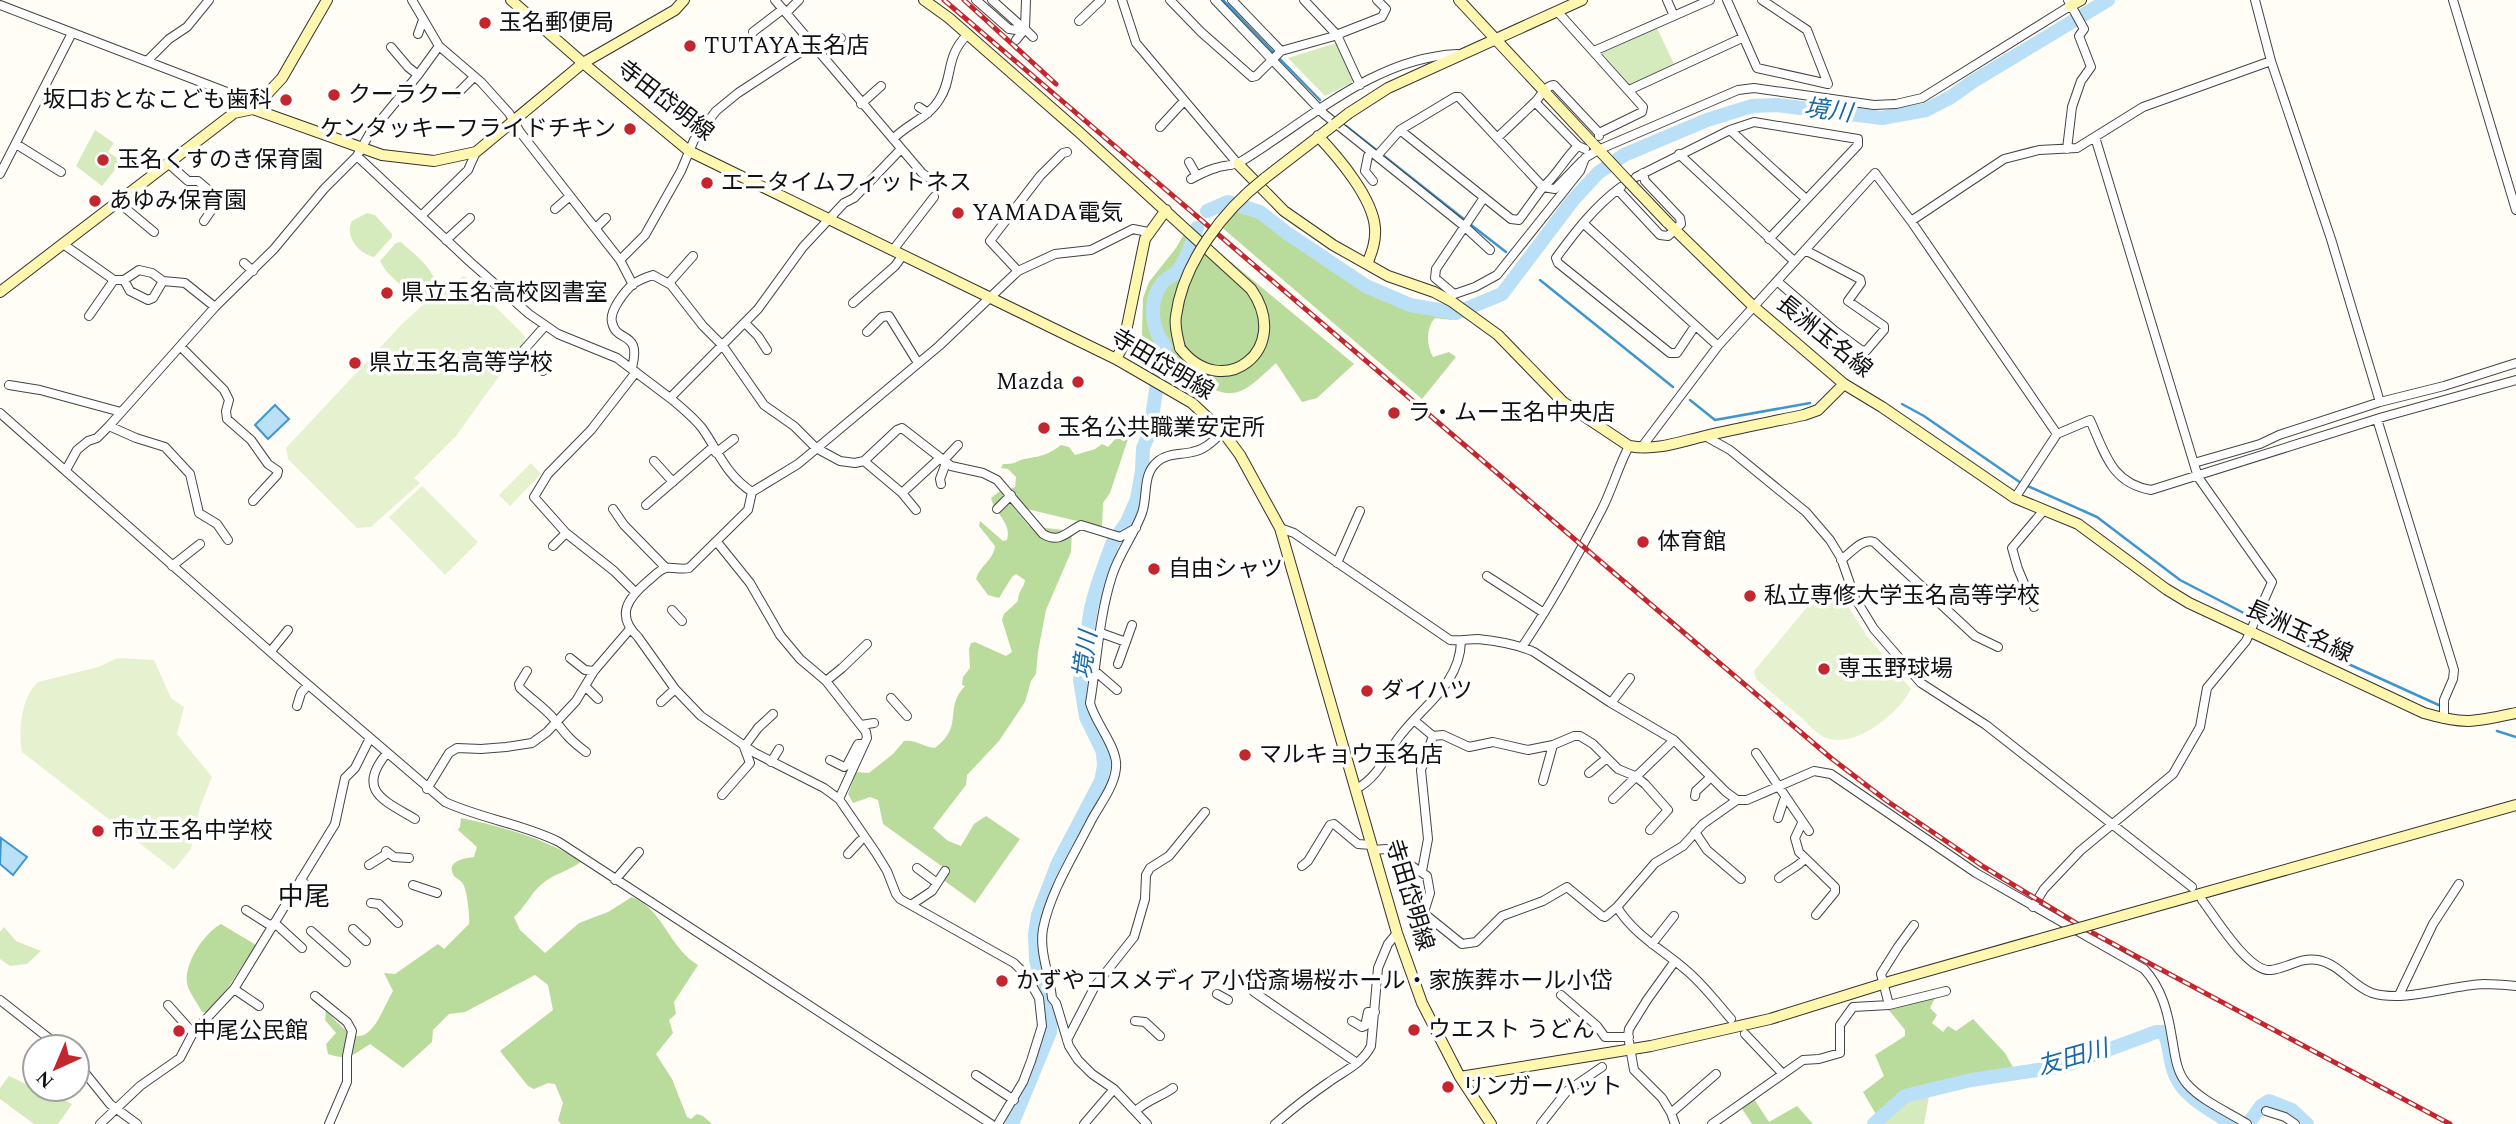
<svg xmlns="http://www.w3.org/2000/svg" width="2516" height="1124" font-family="Spectral,'Noto Sans JP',serif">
<rect width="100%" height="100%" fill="#fffdf5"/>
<path fill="#d5ebbd" d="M1657 28 1674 64 1630 85 1602 53Z
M1336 43 1355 81 1325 96 1288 58Z
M95 130 114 143 108 152 122 161 102 186 76 166Z
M367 213 375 215 392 234V237L374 257C359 254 344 236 352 221Z
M401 242C414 254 432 267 436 284L422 299H415L386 271 380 261 396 243Z
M4 927 16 941 41 951 27 964 10 966 0 959V932Z
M9 1076 43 1092H52L72 1104 58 1124H34L0 1099V1088Z
M1929 1096 1924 1124H1879L1906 1099Z"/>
<path fill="#b9dc9c" d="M1230 200 1260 212 1287 233 1366 286 1410 305 1456 313 1452 320 1435 318C1426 328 1426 345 1433 357L1449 352 1456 357 1422 399 1219 225Z
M1187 229 1207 242 1354 364 1317 398 1302 402 1276 363C1239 397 1233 404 1188 375L1183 382 1146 365 1142 333 1143 298 1149 282 1176 248Z
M1131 422 1129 436 1110 493 1103 503 1102 527 1027 509 1010 489 1015 487 1016 477 1008 469 1001 468 1003 464C1016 464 1014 462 1024 459 1041 456 1046 456 1061 445L1069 447 1075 455 1095 449 1102 444 1108 447Z
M1000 491 1029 526 1072 531 1071 552 1046 610 1038 652 1036 674 1031 681 1025 702 999 741 967 775 966 785 933 828 948 841 961 846 974 824 986 816 1020 839 975 903 942 879 947 870 883 824 878 800 870 797 853 803 848 794 856 772 869 773 893 754 904 741C915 739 923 747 935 748 965 725 943 709 965 686L962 685 963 677 970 668 969 649 971 643 975 642 1006 656 1012 652 1002 620 1004 614 1018 601C1018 591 1024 588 1025 580L1016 574 1012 577 999 598 988 595 976 579C981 564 993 561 995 546L979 526 980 521 1003 541 1007 540C1012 522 995 515 991 498Z
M461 818C503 827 545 838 581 862 569 871 553 874 542 884 531 893 525 907 514 917L520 930 545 953 579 923 608 912 632 897C664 910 669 948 698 965L674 1002 676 1014 669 1020 673 1033 656 1054 672 1079 687 1117 691 1119 697 1114 703 1116 712 1124H561L558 1120 563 1103 555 1084 548 1083 534 1089 528 1086 500 1051 553 1010 548 985 535 975 465 1012 449 1014 433 1030 432 1042 403 1068 370 1044C353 1055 348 1061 328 1054L326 1044 336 1033 325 1020 326 1011C334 1018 342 1029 351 1034 372 1046 384 1005 393 991L384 973 395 974 438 944 444 949 469 924C470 916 467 890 463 884 461 880 457 879 454 876 445 861 465 858 474 857L477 847 458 830 460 827Z
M221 924 256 945 227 989 207 1012H202C198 1004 191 995 188 987 181 967 204 933 221 924Z
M1936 996 1930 1008 1937 1015 1932 1023 1943 1032 1948 1026 1956 1031 1973 1019 2005 1053 2014 1069 1981 1075 1903 1094 1877 1116 1863 1092 1884 1076 1875 1055 1905 1036V1030L1889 1010Z
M1754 1099 1769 1122 1797 1106 1813 1124H1752L1741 1107Z"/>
<path fill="#e6f2cf" d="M464 276 520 331 525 337 524 342 456 436 414 478 420 483 371 527 357 528 288 459 286 448 402 324 438 291Z
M531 463 541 474 510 506 499 495Z
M422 486 478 542 445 575 389 517Z
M1842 597 1867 636 1911 689C1899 713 1852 753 1822 736 1815 732 1808 724 1802 718 1786 705 1771 692 1756 679L1754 671 1813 600Z
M118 658 154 660 171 698 184 707 177 734 212 777 200 807 191 849 174 870 22 752C18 730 21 698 38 682L98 667Z"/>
<path fill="#b9e0f7" stroke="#3f96cf" stroke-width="2" d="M275 405 289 419 268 439 255 425Z
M1 838 27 857 13 875 0 864Z"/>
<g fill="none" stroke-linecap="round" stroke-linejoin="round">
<path stroke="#3f96cf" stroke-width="2.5" d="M1223 0 1274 53
M1279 58 1320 100
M1346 126 1465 220
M1470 224 1506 252
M1540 280 1673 387
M1690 400 1715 420 1810 403
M1902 404 1924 416 2021 483 2097 517 2180 580 2300 642 2443 707
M2497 731 2516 737"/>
<path stroke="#b9e0f7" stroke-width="14" d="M1207 211 1228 202 1260 212 1287 233 1366 286 1410 305 1456 313 1502 294 1573 200 1598 173 1624 155 1707 120 1752 106 1777 105 1882 118 1926 110 1951 97 1972 82 2108 0
M1012 1124 1050 1032 1051 1020 1036 960 1035 934 1038 915 1058 863 1101 781 1104 766 1103 752 1086 717 1080 680 1091 608 1098 583 1112 544 1127 522 1137 499 1142 471 1143 448 1150 432 1160 362 1165 346C1151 328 1148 303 1162 283 1167 277 1175 276 1179 269 1189 256 1191 243 1197 228
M1874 1124 1905 1096 1971 1080 2064 1066 2156 1032H2163C2170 1042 2169 1057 2173 1069 2181 1097 2210 1109 2232 1124
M2248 1124 2261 1106 2269 1101 2292 1110 2307 1124"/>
<defs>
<path id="street" d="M412 0 439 46 481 82 509 113 520 132 620 260 633 285
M775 0 922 173 929 178
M976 0 1009 29 1017 30 1024 26
M992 0 1021 26
M1122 0 1136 43 1238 164
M1170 0 1201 32 1252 77 1256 76 1281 51
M1215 0 1324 114 1464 226 1490 250
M1232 0 1281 51 1331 37 1382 17 1386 9 1377 0
M1304 0 1337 35 1360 85
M1667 0 1674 16
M1727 0 1757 68 1828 84 1807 30 1762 0
M2255 0 2271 61 2331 239 2380 402
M2453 0 2516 210
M0 5 232 94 253 109
M1557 11 1643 107 1642 112 1599 133
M787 12 799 0
M1079 21 1101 0
M1025 29 1033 37
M753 32 783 9
M418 34 423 20
M1016 40 1025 29 1026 0
M391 47 408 67 418 75
M816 47 841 38
M1594 51 1710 0
M147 61 169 39 187 27 209 0
M1629 90 1742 38
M458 93 474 77
M861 104 881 86
M919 107 928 113
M1160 127 1184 101
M1730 130 1806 199
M1497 138 1535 102
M893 139C907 124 928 118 939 100 954 78 944 57 968 34
M16 144 61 172
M1578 146C1565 158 1557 175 1543 187L1519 220 1511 219 1400 130 1455 97H1459L1543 187 1555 189 1582 161
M1585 149 1578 146 1535 102C1541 96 1545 86 1554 85L1599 133V136
M2067 149 2072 107 2081 81 2091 67 2079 36 2084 29 2068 0
M1371 152 1368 156 1365 171 1373 181
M1679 154 1794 261
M357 156 469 261 529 314 558 334 617 358 670 398 758 309 803 247 844 203 854 198 901 149
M1377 156 1400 130
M1189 162 1197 176
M169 164 188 181H198L219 199 204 221
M0 174 72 33
M1636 177 1730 130 1754 122 1858 139V145L1769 239
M1191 179C1199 175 1207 170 1216 168 1224 165 1234 166 1242 161 1309 120 1374 58 1457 54
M1621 187C1595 206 1575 232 1556 258L1558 263 1670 353H1677L1695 326
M1618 190 1660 235 1668 236 1681 224 1680 218 1645 181 1643 173
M118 202 154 232
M555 209 570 196
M421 216 468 170 476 152
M1911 221 2004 159 2039 150 2077 148 2143 107 2271 61
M1583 223 1718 346
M596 228 606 218
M446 240 470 218
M63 244 114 280H124L139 270 152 273 163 281 185 283 215 307
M893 250 934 197
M620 260 645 235 681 171 694 140 716 111 738 93 813 44
M244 263 253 271
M1018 271 990 241 1040 176 1063 153 1067 152
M124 280 130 291 148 300 153 298 163 281
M1777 281 1835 331 1861 350 1866 351 1884 330V326L1848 301 1861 283 1860 279 1805 250
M669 283 693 256
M1454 294 1435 278 1436 269 1483 199
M1446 297 1475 287 1497 275 1580 171 1585 158 1598 150 1738 90 1754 88 1874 105 1896 104 1922 98 2070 6
M853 303 895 266 903 255
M89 316 114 280
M745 323 758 336 767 350
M867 332 882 317 889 316 918 363
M181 347 224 390 229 400 226 411 227 419 251 440 268 464 278 471 277 475 253 501
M632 368C642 329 616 344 612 322 609 311 625 291 633 284 639 280 647 277 653 275L671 285 703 326 723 346 764 405 794 426 816 448 840 461 855 463 864 461 897 430 902 428 951 466 983 473 997 480 1043 534C1060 544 1066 532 1081 525L1120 537 1136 528
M543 371 523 355 522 352 545 326
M9 385 40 390 121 412
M670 398C681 407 693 417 702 428 719 452 725 474 752 492
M0 413 291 670 445 802C482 819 523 824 559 842L991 1124
M2377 419 2454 670 2453 679 2444 700V719
M109 426 136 438 165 447 190 474 199 513 217 524 228 540
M2057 434 2090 420C2105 453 2111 483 2151 490L2383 417 2516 380
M1705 436 1730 450 1806 512 1830 540 1841 558 1855 598 1874 629 1921 683 1986 725 2192 887
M1641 448 1718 346 1875 173 1911 221 2057 434 2015 498
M716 453 734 439
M654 461 673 482
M864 461 902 493 916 510
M943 461 958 445
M2194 463 2260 444 2279 435 2380 402 2444 386 2516 363
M66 470 77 450 88 441 97 438 109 426 215 307 274 249 324 189 357 156 370 133 418 75 439 46
M941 484 940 479 946 463
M752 492 748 510 689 568C681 570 674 567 666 568 660 569 653 577 648 581 628 598 615 615 638 637L675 689 701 716 755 753 824 788 839 799 876 853 887 871 896 894 900 899 1014 963 1026 975 1039 998 1042 1026 1031 1061 1023 1082 998 1124
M752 492 798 464 939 346 1018 271 1055 254 1091 250 1133 229 1148 232
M902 493 940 458
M646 505 713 447
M613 509 624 525 666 568
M997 509 1011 495
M1280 528 1294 533 1450 640C1460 641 1469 639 1478 639 1497 641 1517 644 1534 652L1611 703 1674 740 1726 792 1737 800H1747L1814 771 1831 774 1976 873 2144 969C2162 988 2168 1013 2172 1038 2175 1054 2176 1072 2187 1084 2202 1101 2228 1112 2247 1124
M717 542 750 583 780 635 800 659 826 681 866 732 867 738 839 799
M553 546 566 533
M1841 560C1851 553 1862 538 1874 542L1975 636 1998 647
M1337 563 1360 511
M172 566 200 544
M1487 576 1544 613
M635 592 614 571 566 533 534 497 548 474 591 430 636 372
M2034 607 2018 569 2012 548 2044 510
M672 610 682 621
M1101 633 1126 642
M1522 647C1552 603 1577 557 1601 511 1612 490 1618 467 1629 446
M271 651 288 630
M570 658 585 670 594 671
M1118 664 1132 625
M527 671 519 684 520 688C530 698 545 708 554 719 566 735 570 740 586 752
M1095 671 1117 690
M826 681 842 668 867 644
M585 686 598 699
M891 698 907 716
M661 702 675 689
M1611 703 1630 678
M297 706 301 693 308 685
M1415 721 1433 736
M861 725 874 723
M387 753C355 791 385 801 415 819
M1756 753 1809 831
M830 760 844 767 847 765 858 744H864
M771 762 779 749
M1589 773 1607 758
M1543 781 1553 745
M427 789 449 753 457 748 481 749 506 747 532 743 547 732 576 701 594 671 630 629
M1356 789C1377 778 1385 758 1397 740 1420 707 1460 686 1461 641
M722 795 750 763 744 747 758 728 773 714
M1695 796 1696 791 1711 777
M1613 799 1674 740
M1778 818 1784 800 1787 799
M1802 823 1795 838 1799 852 1835 887V892L1816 915
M1695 832 1707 850 1741 879
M1373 850 1386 849 1427 876 1430 893 1424 912 1426 915 1462 944 1476 942 1502 916 1543 901 1567 887 1602 916 1605 917 1617 907
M386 851 394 857 409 858
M848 854 860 841
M369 865 388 853
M1302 866 1308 861 1330 825 1334 824 1358 844 1372 845
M917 868 937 883
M1422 871 1428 839 1421 770 1433 736 1443 735 1469 747 1493 742 1528 750 1553 745 1574 736H1580L1593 744 1618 769 1635 776 1645 784 1668 810 1650 830
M1779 878C1788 870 1794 870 1805 859
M301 879 310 891
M615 880 639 852
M413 885 437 893
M2202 900C2215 917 2249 973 2271 970 2288 968 2300 957 2318 960 2340 964 2352 986 2372 993 2405 1003 2450 985 2484 984 2494 984 2505 985 2516 986
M371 903 379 904 398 923
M911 905 932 891 945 871
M2033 907 2044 889 2080 851 2173 774 2200 727 2207 688 2246 641 2272 582 2198 477 2095 137
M246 910 268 924 278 926 302 948
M353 929 366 941
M311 931 346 962
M1652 944 1674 916
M234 989 259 1006
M1254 992 1357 1063
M1217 994 1228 1000
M1561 995 1597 1026 1605 1037H1629
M2399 995 2433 924 2459 884
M315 996 347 1022 352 1031 347 1056V1082L329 1124
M0 1000 60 1047
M168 1005 193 1033
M1889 1005 1881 974 1898 947 1914 925
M1731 1019C1717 1003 1703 984 1686 970 1663 950 1634 935 1617 907L1655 863 1683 846 1703 824 1737 800
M1135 1021 1145 1022 1160 1036
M1352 1021 1362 1027 1365 1026 1368 1012H1375
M1745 1034 1782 1073
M1067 1040 1095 986 1134 937 1145 899 1146 875 1150 868 1169 856 1205 812
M77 1063 110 1104 137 1124
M976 1075 1014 1100
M1136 1111C1146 1100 1161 1097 1173 1088
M2266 1111 2285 1117 2295 1124
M1671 1113 1716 1074
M100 1124 140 1086 180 1058 193 1033 234 989 335 824 345 778 355 768 370 738
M1084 1124 1114 1089
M1147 1124 1114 1089 1092 1074 1078 1060 1069 1046 1056 1003 1052 998C1050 976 1039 952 1043 929 1050 892 1074 855 1091 821 1100 804 1118 782 1116 762 1114 743 1095 722 1090 703 1097 661 1099 616 1112 576 1119 553 1134 535 1142 513 1148 496 1142 475 1157 462 1167 453 1180 455 1192 452 1205 450 1214 440 1223 432
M1275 1124C1292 1109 1310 1095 1329 1082 1344 1071 1362 1064 1371 1046L1378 968 1388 944 1397 933
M1541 1124 1567 1091 1602 1067
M1675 1124 1671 1113 1662 1098 1634 1070 1628 1036 1629 1029 1647 1000 1675 961
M1712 1124 1803 1060 1819 1059 1840 1053V1025L1853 1007 1889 1005 1946 991"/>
<path id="secondary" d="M511 0 583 63 689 151 1116 359 1192 403 1223 432 1240 455 1280 528 1397 933 1422 1003 1460 1077 1491 1124
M924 0 949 18 1079 132 1251 289C1294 350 1222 403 1180 348
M1459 0 1626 179
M2070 6 2081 0
M253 109 282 78 327 0
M1349 113 1388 88 1582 0
M1318 136C1338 157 1373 198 1375 228 1376 241 1372 252 1367 264
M1238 164 1284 211 1333 245 1388 276 1434 292 1451 301 1498 335 1563 402 1629 446C1657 451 1679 442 1705 436 1738 428 1771 422 1804 415L1818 410 1844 384
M1265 178 1335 124
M1667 222 1753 306 1844 384 1882 407 2015 498 2078 524 2166 589 2189 603 2424 713C2465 725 2475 722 2516 713
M0 292 234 113 253 109 382 155 434 161 476 152 583 63 675 10 684 0
M1116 359 1123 346 1145 239 1166 210
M2125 915 2516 805
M1460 1077 1651 1046 1770 1019 1892 981 2044 938"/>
</defs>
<use href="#street" stroke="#444" stroke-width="10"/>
<use href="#secondary" stroke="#333" stroke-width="12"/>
<use href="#street" stroke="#fff" stroke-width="8"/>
<use href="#secondary" stroke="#fff6b0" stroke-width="10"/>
<defs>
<path id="rail" d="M944 0 1696 643 1831 758 1887 801 1984 867 2089 931 2450 1124
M964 0 1056 84"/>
</defs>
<use href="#rail" stroke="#c4262e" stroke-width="5"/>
<use href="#rail" stroke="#fff" stroke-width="2.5" stroke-dasharray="8" stroke-linecap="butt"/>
<defs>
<path id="secondary-bridge" d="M1335 124 1349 113
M1626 179 1667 222
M1180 348C1178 338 1174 327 1176 316 1183 262 1224 210 1265 178
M2044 938 2125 915"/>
</defs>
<use href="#secondary-bridge" stroke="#333" stroke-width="12" stroke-linecap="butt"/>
<use href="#secondary-bridge" stroke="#fff6b0" stroke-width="10"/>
</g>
<g fill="#c4262e" stroke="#fff" stroke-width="2.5">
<circle cx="485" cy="23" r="7"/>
<circle cx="690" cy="46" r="7"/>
<circle cx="334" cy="95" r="7"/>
<circle cx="286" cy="100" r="7"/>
<circle cx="630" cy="129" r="7"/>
<circle cx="103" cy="160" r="7"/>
<circle cx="707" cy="183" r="7"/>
<circle cx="95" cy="201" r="7"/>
<circle cx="958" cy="213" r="7"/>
<circle cx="387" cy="293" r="7"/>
<circle cx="355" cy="363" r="7"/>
<circle cx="1078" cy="382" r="7"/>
<circle cx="1394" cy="413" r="7"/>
<circle cx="1044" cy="428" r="7"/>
<circle cx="1643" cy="542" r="7"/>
<circle cx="1154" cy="569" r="7"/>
<circle cx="1750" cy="596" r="7"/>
<circle cx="1824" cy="669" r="7"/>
<circle cx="1367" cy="691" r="7"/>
<circle cx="1245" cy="755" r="7"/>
<circle cx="98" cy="831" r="7"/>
<circle cx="1002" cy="981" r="7"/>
<circle cx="1414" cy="1030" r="7"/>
<circle cx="179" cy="1031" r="7"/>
<circle cx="1448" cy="1087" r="7"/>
</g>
<g text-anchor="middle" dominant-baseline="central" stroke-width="7" stroke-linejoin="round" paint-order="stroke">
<g font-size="23" fill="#111" stroke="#fff" text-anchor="start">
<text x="499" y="23">玉名郵便局</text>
<text x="704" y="46">TUTAYA玉名店</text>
<text x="348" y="95">クーラクー</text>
<text x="272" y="100" text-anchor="end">坂口おとなこども歯科</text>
<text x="616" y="129" text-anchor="end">ケンタッキーフライドチキン</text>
<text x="117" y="160">玉名くすのき保育園</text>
<text x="721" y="183">エニタイムフィットネス</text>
<text x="109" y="201">あゆみ保育園</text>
<text x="972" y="213">YAMADA電気</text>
<text x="401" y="293">県立玉名高校図書室</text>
<text x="369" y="363">県立玉名高等学校</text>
<text x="1064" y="382" text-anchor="end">Mazda</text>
<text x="1408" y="413">ラ・ムー玉名中央店</text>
<text x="1058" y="428">玉名公共職業安定所</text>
<text x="1657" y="542">体育館</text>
<text x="1168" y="569">自由シャツ</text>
<text x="1764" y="596">私立専修大学玉名高等学校</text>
<text x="1838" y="669">専玉野球場</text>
<text x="1381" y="691">ダイハツ</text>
<text x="1259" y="755">マルキョウ玉名店</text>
<text x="112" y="831">市立玉名中学校</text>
<text x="1016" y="981">かずやコスメディア小岱斎場桜ホール・家族葬ホール小岱</text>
<text x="1428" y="1030">ウエスト うどん</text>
<text x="193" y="1031">中尾公民館</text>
<text x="1462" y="1087">リンガーハット</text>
</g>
<g font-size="23" fill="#111" stroke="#fff">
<text transform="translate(665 101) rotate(38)">寺田岱明線</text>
<text transform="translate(1824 337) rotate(39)">長洲玉名線</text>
<text transform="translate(1162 365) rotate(31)">寺田岱明線</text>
<text transform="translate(2299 632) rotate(25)">長洲玉名線</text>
<text transform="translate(1409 895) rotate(73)">寺田岱明線</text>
</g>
<g font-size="24" font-style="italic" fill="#1768a6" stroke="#fff">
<text transform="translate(1828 111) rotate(7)">境川</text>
<text transform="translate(1086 655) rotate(-82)">境川</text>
<text transform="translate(2073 1058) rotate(-16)">友田川</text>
</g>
<g font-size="26" fill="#111" stroke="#fff">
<text x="304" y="897">中尾</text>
</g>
</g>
<g transform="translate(56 1068) rotate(224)"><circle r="33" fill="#ffffff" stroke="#a0a0a0" stroke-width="2"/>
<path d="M0-5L12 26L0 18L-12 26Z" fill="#c4262e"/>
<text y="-10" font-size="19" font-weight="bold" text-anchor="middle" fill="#111111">N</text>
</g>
</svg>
